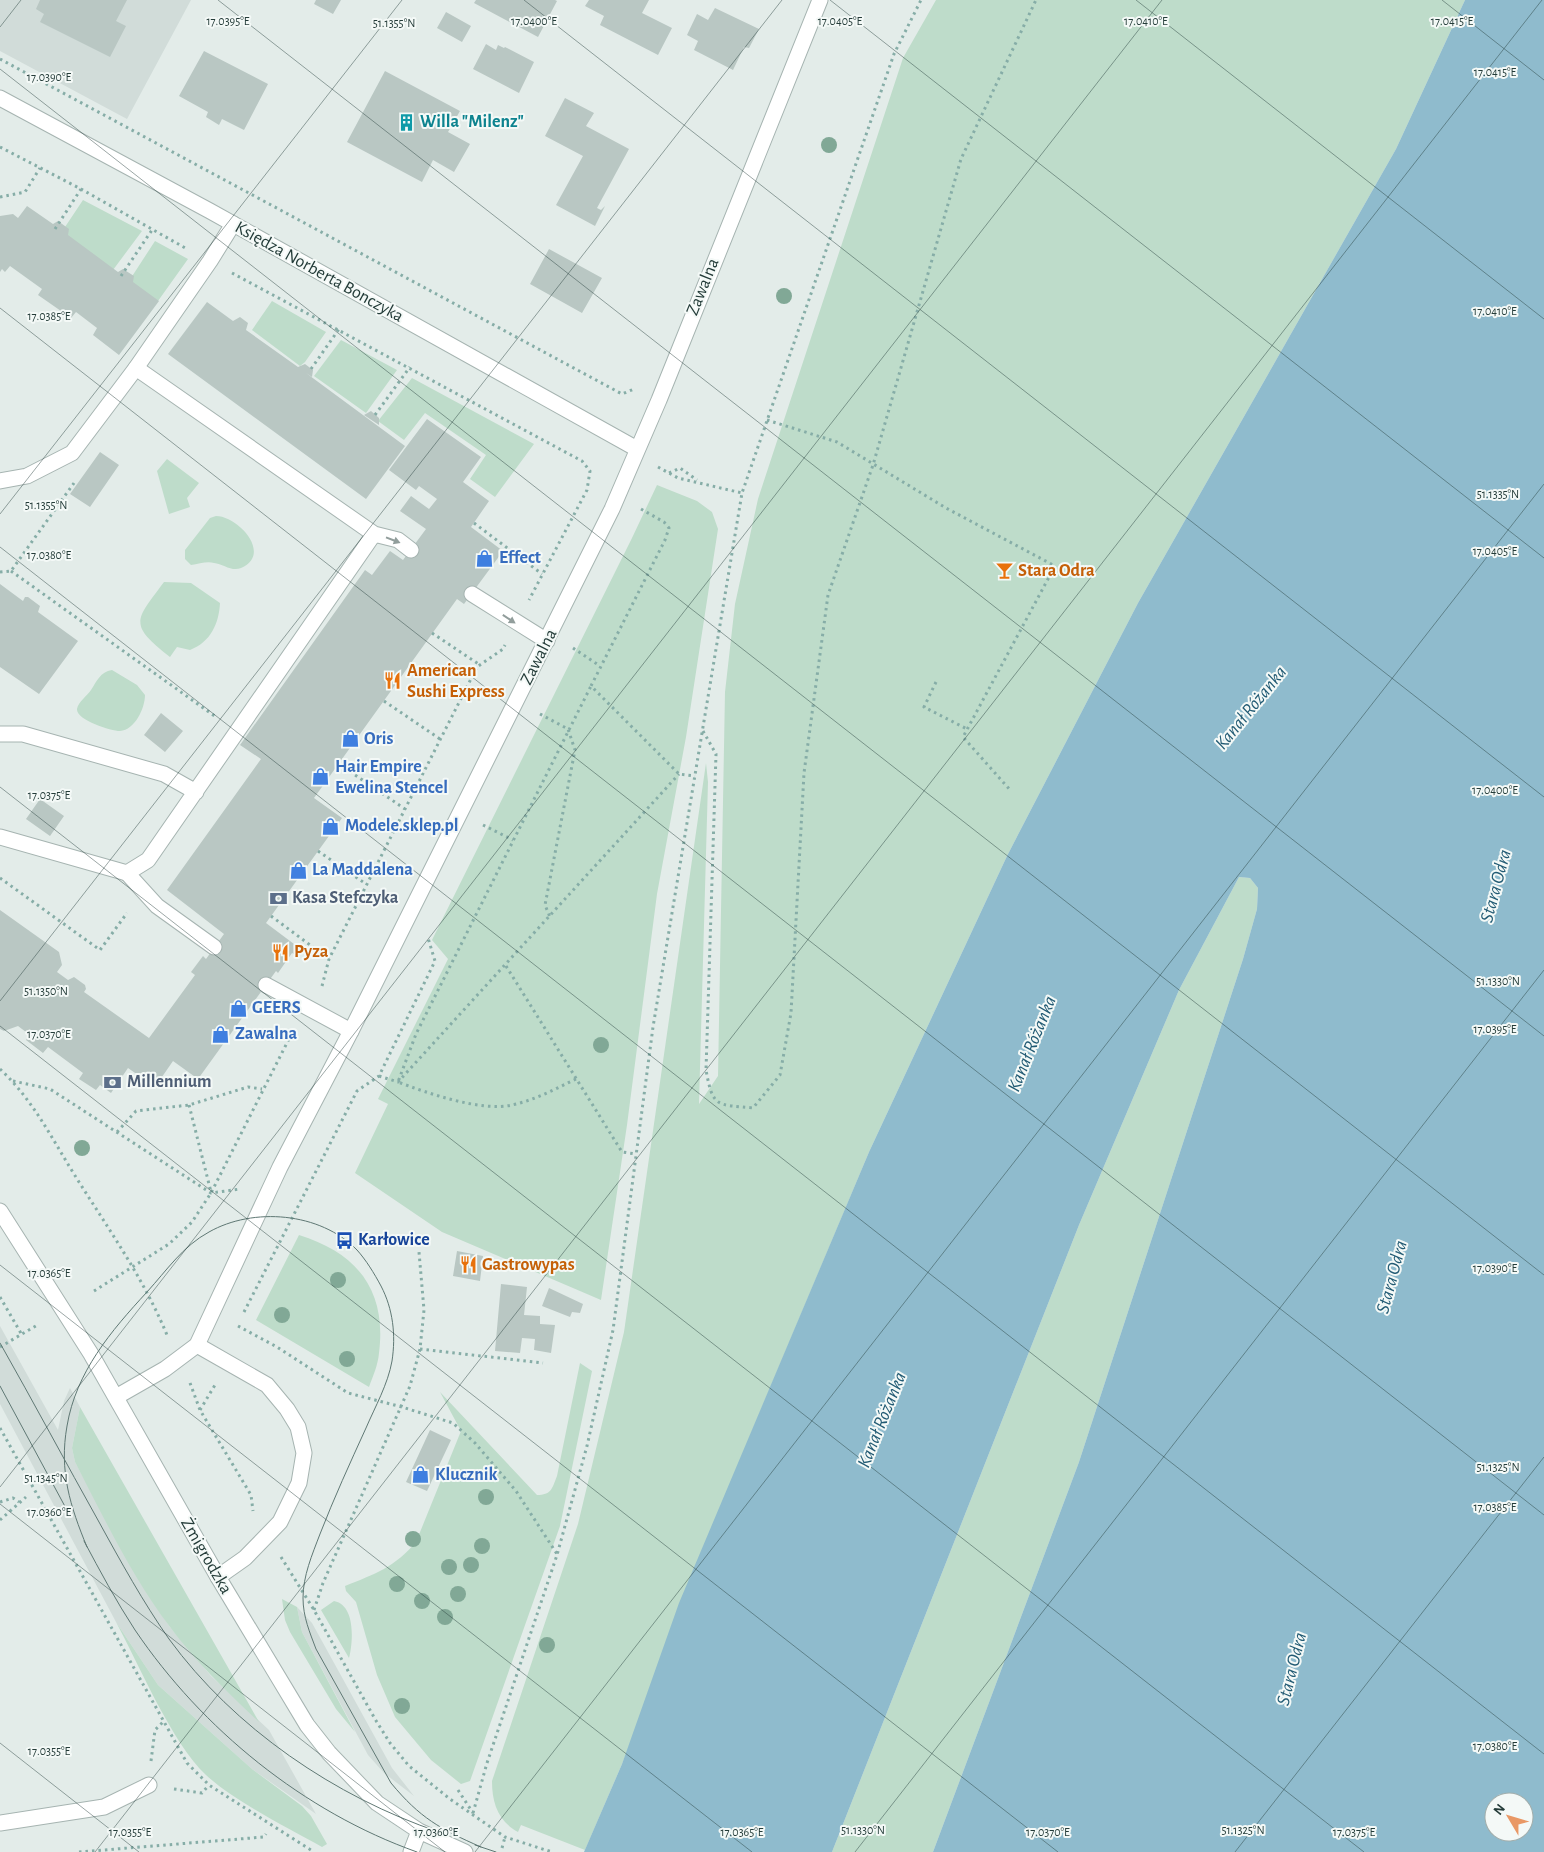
<svg xmlns="http://www.w3.org/2000/svg" width="1544" height="1852" font-family="'Alegreya Sans',sans-serif">
<rect width="100%" height="100%" fill="#e3ece9"/>
<path fill="#d1dcd9" d="M0 0H191L127 119 0 51Z
M0 1326 58 1430 64 1401 70 1388 80 1407 72 1448 75 1462 140 1582 170 1627 211 1676 269 1730 316 1814 252 1769 158 1685 116 1622 0 1404Z
M297 1607 312 1623 392 1768 414 1796 384 1773 368 1755 302 1632Z"/>
<path fill="#bedcca" d="M936 0H1465L1396 149 1138 603 1007 856 869 1152 750 1436 622 1764 585 1850 521 1825 518 1832C498 1821 492 1803 492 1781L578 1524 624 1332 706 763 708 782 699 1104 718 1076 725 692 735 604 758 499 903 58Z
M83 200 142 231 113 270 61 233Z
M155 241 188 259 158 301 129 281Z
M272 301 326 332 305 362 300 366 252 330Z
M341 340 397 370 366 413 314 376Z
M412 378 534 444 495 497 470 479 486 455 425 413 404 440 378 421Z
M167 459 199 483 187 498 190 507 169 514 157 471Z
M657 485 697 501 712 512 718 529 686 737 657 894 627 1125 601 1300 442 1232 355 1173 388 1104 378 1099 448 959 432 940 632 538Z
M216 516C238 516 273 554 241 568 232 572 223 564 214 563 207 561 199 564 191 565L185 559V550L210 518Z
M164 582 191 583 220 603C219 623 211 642 190 650L177 647 170 657C128 624 135 621 164 582Z
M112 670 137 685 145 695C145 708 135 730 120 731 111 731 76 720 77 709 78 702 87 696 91 690 97 681 100 672 112 670Z
M1239 877 1250 878 1258 888 1257 909 1243 959 1079 1462 933 1852H832L1079 1225 1179 990Z
M299 1235C357 1253 387 1290 379 1353 378 1365 373 1376 369 1387L256 1320Z
M580 1363 592 1371 560 1526 470 1781 461 1784 431 1760 395 1717 377 1675 356 1602 346 1591 345 1586C375 1574 395 1567 416 1542L461 1431 440 1392 537 1495C551 1495 552 1489 557 1476Z
M80 1407 259 1722C227 1692 196 1662 170 1627 132 1577 104 1518 75 1462L72 1448Z
M282 1599 297 1607 302 1632 355 1732 336 1709 290 1632 285 1620Z
M334 1601C356 1605 353 1643 349 1658L321 1610Z
M116 1622 158 1685 252 1769 302 1806 311 1816 327 1844 322 1847C288 1828 234 1801 206 1775 172 1743 139 1665 116 1622Z"/>
<path fill="#8fbbcd" fill-rule="evenodd" d="M1465 0H1544V1852H933L1079 1462 1243 959 1257 909 1258 888 1250 878 1239 877 1179 990 1079 1225 832 1852H584L622 1764 679 1603 869 1152 1007 856 1138 603 1396 149ZM1494 1802H1524V1832H1494Z"/>
<path fill="#b9c7c3" d="M40 0H127L116 21 126 26 110 57 40 22 44 14 36 9Z
M316 0H341L333 14 314 4Z
M476 0H555L557 1 538 37 474 3Z
M589 0H649L642 13 672 28 658 55 600 25 604 16 585 6Z
M715 8 759 29 749 48 744 47 733 70 694 50 698 41 687 35 697 14 708 20Z
M446 12 471 26 462 42 437 28Z
M486 44 496 50 498 45 504 48 505 47 534 62 519 93 473 69Z
M204 51 268 84 244 130 222 119 219 125 206 117 208 112 179 96Z
M385 71 460 111 448 132 470 144 454 172 433 160 422 182 347 142Z
M565 98 594 113 586 126 629 149 597 208 601 210 605 206 595 226 556 205 583 156 545 136Z
M27 206 53 224 58 221 69 229 68 235 118 272 123 269 134 276 133 282 159 301 119 355 93 335 97 328 76 312 71 318 38 295 42 289 10 266 5 272 2 269 0 272V216L13 214 18 218Z
M549 249 602 278 582 313 530 284Z
M207 302 233 321 240 317 248 323 246 330 298 367 305 364 313 370 312 377 306 373 405 446 366 499 168 354Z
M371 411 379 418V425L364 415Z
M427 419 481 457 463 482 489 501 471 527 503 551 464 604 457 599 314 798 342 818 266 923 302 950 298 956 292 953 278 973 276 971 198 1079 173 1061 155 1087 128 1068 111 1093 100 1085 96 1090 79 1079 83 1073 48 1047 43 1053 26 1040 30 1035 18 1026 4 1031 0 1029V910L59 952 62 965 57 972 68 980 74 977 85 985 86 989 84 992 149 1038 195 975 191 972 203 956 206 959 224 934 167 890 261 759 240 745 365 570 372 575 390 551 403 560 426 529 400 511 411 496 429 509 437 499 419 486 416 490 389 470Z
M100 452 119 465 90 507 70 494Z
M0 584 23 601 25 597H28L40 606 38 612 78 641 39 694 0 667Z
M161 713 183 731 165 752 144 735Z
M40 799 64 816 50 836 26 819Z
M457 1251 483 1256 480 1281 453 1276Z
M501 1284 527 1287 524 1315 540 1316V1324L555 1325 551 1353 534 1350 535 1339 522 1338 520 1353 495 1351Z
M549 1288 583 1304 580 1313 572 1312 570 1317 542 1306Z
M430 1430 451 1440 427 1491 406 1482Z"/>
<g fill="none" stroke-linecap="round" stroke-linejoin="round">
<defs>
<path id="service" d="M0 481 27 476 72 453 136 368 210 261 233 224
M472 594 547 641
M127 873 157 906 214 947
M266 985 351 1031
M197 1345 267 1385 287 1409 298 1427 304 1453 299 1483 280 1522 245 1558 218 1577
M0 1823 104 1807 149 1785"/>
<path id="minor" d="M0 98 210 211 637 449
M136 368 374 534 398 540 411 550
M0 734H23L164 774 196 792
M0 837 127 873 148 860 374 534
M116 1397 165 1369 197 1345 280 1167 351 1031 612 509 659 400 820 0"/>
<path id="tertiary" d="M0 1211 91 1354 218 1577 307 1725 329 1753 377 1803 419 1831 465 1852
M411 1852 419 1831"/>
</defs>
<use href="#service" stroke="#a6b4b1" stroke-width="17"/>
<use href="#minor" stroke="#a6b4b1" stroke-width="17"/>
<use href="#tertiary" stroke="#a6b4b1" stroke-width="17"/>
<path stroke="#86ada7" stroke-width="3" stroke-dasharray="2.5 4" stroke-linecap="butt" d="M0 59 622 394 634 389
M0 147 81 189 187 249
M0 197 25 192 40 168
M55 229 81 189
M232 273 582 461 590 471 587 490 529 600
M121 276 152 230
M311 369 339 329
M375 415 410 367
M767 420 837 442 946 508 1055 566 963 737 1011 791
M658 467 678 478 742 493
M669 473 680 468 697 480
M641 509 664 522 669 528 665 540 591 686 679 774 695 776
M474 523 542 574
M11 571 216 717
M0 572 11 571 74 483
M432 633 480 665
M573 648 600 666
M936 682 924 707 967 729
M384 701 440 739
M540 714 568 729 575 750 545 905 550 917
M703 731 716 754 706 1070C713 1109 717 1104 753 1108L780 1075 791 1013 804 773 828 595 873 465 961 159 1036 0
M339 764 405 809
M483 825 513 840
M318 851 366 884
M0 878 100 950 127 913
M271 916 329 959
M506 966 622 1152 636 1154
M322 986 329 959 477 667 503 649 505 645
M0 1069C33 1100 51 1137 74 1174 107 1227 143 1277 167 1335
M379 1076 398 1082 679 774
M576 1079C555 1089 535 1100 512 1105 481 1112 427 1093 398 1082L416 1034 591 686
M13 1081 50 1089 211 1193 240 1189
M189 1105 211 1192
M117 1132 136 1111 189 1105 248 1087 262 1089
M94 1291 169 1244 192 1222 211 1193 292 1033 296 1032
M0 1297 22 1335
M244 1312 357 1091 379 1076 435 961 428 938
M238 1326 277 1347 348 1393 402 1407 453 1423 475 1443 516 1491 557 1554
M0 1347 39 1324
M420 1349 543 1363
M190 1383 200 1410 251 1495 253 1511
M200 1410 215 1385
M0 1428 187 1763 209 1785 314 1852
M0 1502 13 1498 19 1502
M0 1520 26 1497
M281 1557 314 1610 375 1719 390 1743 409 1766 450 1799 505 1837 552 1852
M314 1610 323 1583 410 1386 420 1349 424 1310 419 1252
M151 1761 155 1730 163 1722
M174 1789 202 1793 209 1785
M458 1790 473 1813
M473 1813 487 1763 557 1555 587 1446 613 1330 653 1027 742 493 894 54 921 0
M502 1848 505 1837
M79 1852 264 1837 266 1834"/>
<use href="#service" stroke="#fff" stroke-width="15"/>
<use href="#minor" stroke="#fff" stroke-width="15"/>
<use href="#tertiary" stroke="#fff" stroke-width="15"/>
<path stroke="#5f7874" stroke-width="1" d="M0 1343C34 1403 66 1463 99 1522 121 1562 143 1602 169 1639 234 1728 335 1797 439 1832
M0 1386 68 1512
M84 1541C100 1571 116 1601 135 1630 202 1729 304 1812 417 1852
M87 1547C70 1506 59 1471 67 1426 76 1372 111 1331 147 1292 167 1270 183 1246 209 1232 253 1207 320 1212 357 1250 366 1260 374 1273 381 1286 393 1309 396 1335 392 1361 388 1384 375 1407 366 1428 350 1463 334 1498 320 1534 312 1555 303 1576 303 1598 303 1617 310 1633 316 1649L391 1783C420 1818 440 1829 481 1847
M475 1845 496 1852"/>
</g>
<g fill="#81a896">
<circle cx="829" cy="145" r="8"/>
<circle cx="784" cy="296" r="8"/>
<circle cx="601" cy="1045" r="8"/>
<circle cx="82" cy="1148" r="8"/>
<circle cx="338" cy="1280" r="8"/>
<circle cx="282" cy="1315" r="8"/>
<circle cx="347" cy="1359" r="8"/>
<circle cx="486" cy="1497" r="8"/>
<circle cx="413" cy="1539" r="8"/>
<circle cx="482" cy="1546" r="8"/>
<circle cx="471" cy="1565" r="8"/>
<circle cx="449" cy="1567" r="8"/>
<circle cx="397" cy="1584" r="8"/>
<circle cx="458" cy="1594" r="8"/>
<circle cx="422" cy="1601" r="8"/>
<circle cx="445" cy="1617" r="8"/>
<circle cx="547" cy="1645" r="8"/>
<circle cx="402" cy="1706" r="8"/>
</g>
<defs><path id="oneway-solid" d="M-6-.8H1V-3.2L6.5 0L1 3.2V.8H-6Z" transform="scale(1.25)"/></defs>
<g fill="#929e9c">
<use href="#oneway-solid" transform="translate(393 540) rotate(21)"/>
<use href="#oneway-solid" transform="translate(509 619) rotate(34)"/>
</g>
<path fill="none" stroke="#243c39" stroke-width="1" stroke-opacity="0.45" d="M218 0 1544 1036M524 0 1544 797M830 0 1544 558M1136 0 1544 319M1442 0 1544 80M0 27 21 0M0 69 1544 1275M0 308 1544 1515M0 514 402 0M0 547 1544 1754M0 787 1364 1852M0 1001 782 0M0 1026 1058 1852M0 1265 752 1852M0 1487 1162 0M0 1504 445 1852M0 1743 139 1852M95 1852 1542 0M475 1852 1544 484M855 1852 1544 970M1235 1852 1544 1457"/>
<defs>
<symbol id="building-bare" viewBox="-9 -9 18 18"><path d="M-4-6H4V6H1V3H-1V6H-4ZM-2.5-4.3h1.7v1.8h-1.7ZM.8-4.3h1.7v1.8H.8ZM-2.5-1h1.7V.8h-1.7ZM.8-1h1.7V.8H.8Z" fill="#0f9aa8" stroke="#f4f9f7" stroke-width="2.5" paint-order="stroke"/></symbol>
<symbol id="shop-bare" viewBox="-9 -9 18 18"><path d="M-5-2.5h2.3a2.7 3.5 0 0 1 5.4 0H5L5.5 6h-11ZM-1.5-2.5h3a1.5 2.3 0 0 0-3 0Z" fill="#3f7fe0" stroke="#f4f9f7" stroke-width="2.5" paint-order="stroke"/></symbol>
<symbol id="bar-bare" viewBox="-9 -9 18 18"><path d="M-6-5H6L.8 .8V4.5H3.5V6h-7V4.5H-.8V.8Z" fill="#e8710a" stroke="#f4f9f7" stroke-width="2.5" paint-order="stroke"/></symbol>
<symbol id="restaurant-bare" viewBox="-9 -9 18 18"><path d="M-5-6h1v4h1v-4h1v4h1v-4h1v5L-1.5 .5V6h-2V.5L-5-1ZM5-6V6H3V1.5H1.5Q1.5-4 5-6Z" fill="#e8710a" stroke="#f4f9f7" stroke-width="2.5" paint-order="stroke"/></symbol>
<symbol id="bank-bare" viewBox="-9 -9 18 18"><path d="M-6-4H6V4H-6ZM0-2.3a2.3 2.3 0 1 0 0 4.6a2.3 2.3 0 1 0 0-4.6Z" fill="#5c6f8a" stroke="#f4f9f7" stroke-width="2.5" paint-order="stroke"/></symbol>
<symbol id="bus-bare" viewBox="-9 -9 18 18"><path d="M-5-6H5V4H4V6H2V4H-2V6H-4V4H-5ZM-3.5-4V0h7V-4ZM-3.5 1.2v1.5H-2V1.2ZM2 1.2v1.5H3.5V1.2Z" fill="#1a4fb4" stroke="#f4f9f7" stroke-width="2.5" paint-order="stroke"/></symbol>
</defs>
<g fill-rule="evenodd">
<use href="#building-bare" x="394" y="110" width="25" height="25"/>
<use href="#shop-bare" x="472" y="546" width="25" height="25"/>
<use href="#bar-bare" x="992" y="558" width="25" height="25"/>
<use href="#restaurant-bare" x="380" y="668" width="25" height="25"/>
<use href="#shop-bare" x="338" y="726" width="25" height="25"/>
<use href="#shop-bare" x="308" y="764" width="25" height="25"/>
<use href="#shop-bare" x="318" y="814" width="25" height="25"/>
<use href="#shop-bare" x="286" y="858" width="25" height="25"/>
<use href="#bank-bare" x="266" y="886" width="25" height="25"/>
<use href="#restaurant-bare" x="268" y="940" width="25" height="25"/>
<use href="#shop-bare" x="226" y="996" width="25" height="25"/>
<use href="#shop-bare" x="208" y="1022" width="25" height="25"/>
<use href="#bank-bare" x="100" y="1070" width="25" height="25"/>
<use href="#bus-bare" x="332" y="1228" width="25" height="25"/>
<use href="#restaurant-bare" x="456" y="1252" width="25" height="25"/>
<use href="#shop-bare" x="408" y="1462" width="25" height="25"/>
</g>
<g text-anchor="middle" dominant-baseline="central" stroke-width="4" stroke-linejoin="round" paint-order="stroke">
<g font-size="18" font-weight="bold" fill="#0d838f" stroke="#f4f9f7" text-anchor="start">
<text x="420" y="122">Willa "Milenz"</text>
</g>
<g font-size="18" fill="#243c39" stroke="#f4f9f7">
<text transform="translate(319 272) rotate(29)">Księdza Norberta Bonczyka</text>
<text transform="translate(703 287) rotate(-68)">Zawalna</text>
<text transform="translate(539 657) rotate(-63)">Zawalna</text>
<text transform="translate(206 1556) rotate(60)">Żmigrodzka</text>
</g>
<g font-size="18" font-weight="bold" fill="#366cbe" stroke="#f4f9f7" text-anchor="start">
<text x="499" y="558">Effect</text>
<text x="364" y="739">Oris</text>
<text x="335" y="767">Hair Empire<tspan x="335" dy="21">Ewelina Stencel</tspan></text>
<text x="345" y="826">Modele.sklep.pl</text>
<text x="312" y="870">La Maddalena</text>
<text x="252" y="1008">GEERS</text>
<text x="235" y="1034">Zawalna</text>
<text x="435" y="1475">Klucznik</text>
</g>
<g font-size="18" font-weight="bold" fill="#c56008" stroke="#f4f9f7" text-anchor="start">
<text x="1018" y="571">Stara Odra</text>
<text x="407" y="671">American<tspan x="407" dy="21">Sushi Express</tspan></text>
<text x="294" y="952">Pyza</text>
<text x="482" y="1265">Gastrowypas</text>
</g>
<g font-size="18" font-weight="bold" fill="#4e5e75" stroke="#f4f9f7" text-anchor="start">
<text x="292" y="898">Kasa Stefczyka</text>
<text x="127" y="1082">Millennium</text>
</g>
<g font-size="18" font-weight="bold" fill="#164399" stroke="#f4f9f7" text-anchor="start">
<text x="358" y="1240">Karłowice</text>
</g>
<g font-size="19" font-style="italic" fill="#225b74" stroke="#f4f9f7">
<text transform="translate(1251 708) rotate(-51)">Kanał Różanka</text>
<text transform="translate(1496 886) rotate(-75)">Stara Odra</text>
<text transform="translate(1032 1044) rotate(-68)">Kanał Różanka</text>
<text transform="translate(1392 1277) rotate(-75)">Stara Odra</text>
<text transform="translate(882 1420) rotate(-68)">Kanał Różanka</text>
<text transform="translate(1292 1669) rotate(-76)">Stara Odra</text>
</g>
</g>
<g font-size="12" text-anchor="middle" fill="#243c39" stroke="#f4f9f7" stroke-width="4" stroke-linejoin="round" paint-order="stroke">
<text x="228" y="25">17.0395°E</text>
<text x="534" y="25">17.0400°E</text>
<text x="840" y="25">17.0405°E</text>
<text x="1146" y="25">17.0410°E</text>
<text x="1452" y="25">17.0415°E</text>
<text x="394" y="27">51.1355°N</text>
<text x="1495" y="76">17.0415°E</text>
<text x="49" y="81">17.0390°E</text>
<text x="1495" y="315">17.0410°E</text>
<text x="49" y="320">17.0385°E</text>
<text x="1498" y="498">51.1335°N</text>
<text x="46" y="509">51.1355°N</text>
<text x="1495" y="555">17.0405°E</text>
<text x="49" y="559">17.0380°E</text>
<text x="1495" y="794">17.0400°E</text>
<text x="49" y="799">17.0375°E</text>
<text x="1498" y="985">51.1330°N</text>
<text x="46" y="995">51.1350°N</text>
<text x="1495" y="1033">17.0395°E</text>
<text x="49" y="1038">17.0370°E</text>
<text x="1495" y="1272">17.0390°E</text>
<text x="49" y="1277">17.0365°E</text>
<text x="1498" y="1471">51.1325°N</text>
<text x="46" y="1482">51.1345°N</text>
<text x="1495" y="1511">17.0385°E</text>
<text x="49" y="1516">17.0360°E</text>
<text x="1495" y="1750">17.0380°E</text>
<text x="49" y="1755">17.0355°E</text>
<text x="863" y="1834">51.1330°N</text>
<text x="1243" y="1834">51.1325°N</text>
<text x="130" y="1836">17.0355°E</text>
<text x="436" y="1836">17.0360°E</text>
<text x="742" y="1836">17.0365°E</text>
<text x="1048" y="1836">17.0370°E</text>
<text x="1354" y="1836">17.0375°E</text>
</g>
<g transform="translate(1509 1817) rotate(308)"><circle r="24" fill="#f4f9f7" stroke="#a1adab"/>
<path d="M0-4L9 19L0 12L-9 19Z" fill="#e99865"/>
<text y="-8" font-size="14" font-weight="bold" text-anchor="middle" fill="#243c39">N</text>
</g>
</svg>
